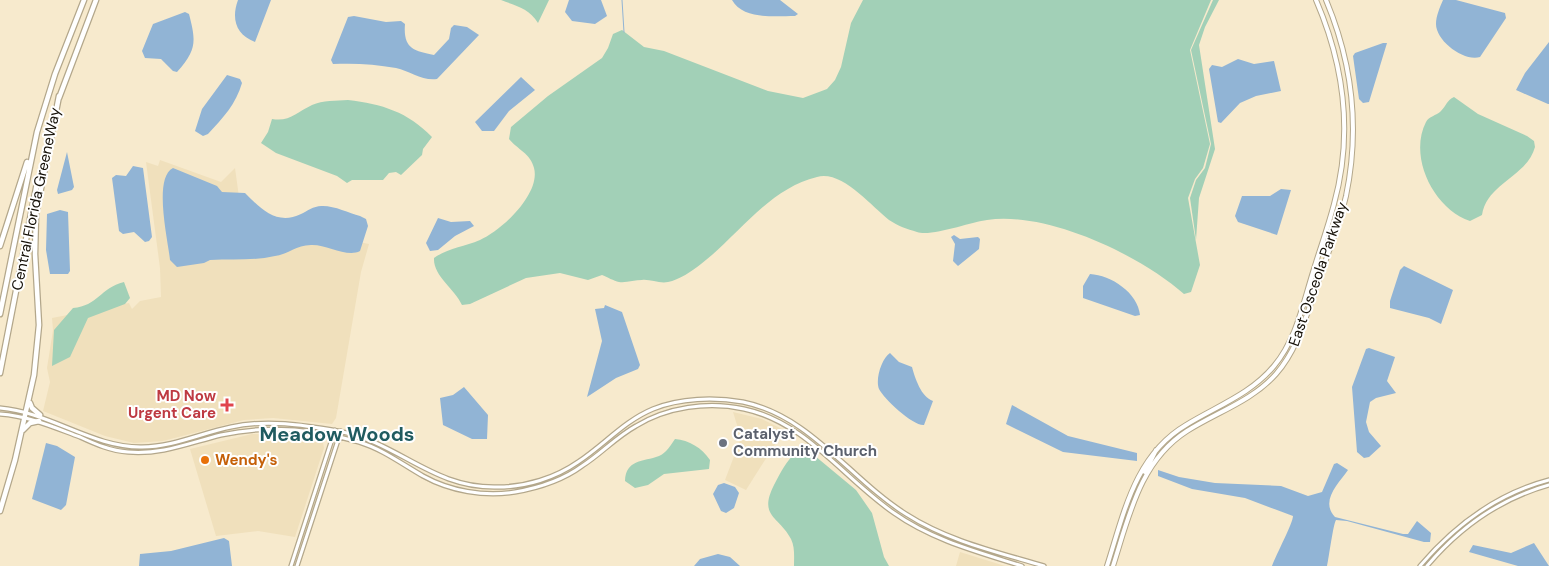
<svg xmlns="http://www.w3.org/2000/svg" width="1549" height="566" font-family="'DM Sans',sans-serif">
<rect width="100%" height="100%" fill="#f7eacd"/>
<path fill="#f0e0bc" d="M160 160 221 182 235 168 242 219 369 244 361 272 336 418 332 424 273 418 244 420 163 441 134 443 105 436 43 411 50 382 47 368 53 330 52 318 129 303 132 309 140 301 161 297 160 268 146 162 158 166Z
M733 412 762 419 784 430 746 490 725 480 741 438Z
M252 434 291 435 319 439 323 442 324 448 295 537 258 531 216 536 190 449Z
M960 552 1005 566H956Z"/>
<path fill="#a2d0b7" d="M501 0H549L538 23C529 8 516 6 501 0Z
M863 0H1211L1190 50 1210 144 1203 168 1195 179 1188 198 1200 265 1191 292 1184 294C1140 255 1047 211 987 220 971 222 931 237 917 232 907 229 898 226 889 220 871 206 842 170 817 177 768 189 739 235 701 264 692 271 679 280 668 282 660 284 650 279 642 280 635 280 626 283 619 282 614 281 607 277 602 275L588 280 560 273 526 278 470 304 462 305C455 289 433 276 434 258 448 248 464 247 480 240 501 231 541 194 534 168 531 154 517 149 509 139L511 127 548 96 602 58 608 48 613 34 622 30 644 47 664 51 768 91 803 98 827 89 835 80 841 67 851 23Z
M1213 0H1219L1205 27 1199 45 1215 149 1199 198 1196 240 1190 198 1196 180 1205 168 1211 144 1191 50Z
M1454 97 1478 114 1527 136 1534 141 1535 147C1527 177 1487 183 1482 215L1470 221C1434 209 1408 157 1426 122 1429 116 1436 116 1441 111 1446 106 1447 100 1454 97Z
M348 100C382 104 408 112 432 137L423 149 422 155 401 175 396 172 389 173 383 180H352L347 183 337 176 276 153 261 143 268 132 272 119C290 122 297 112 312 105 323 100 336 101 348 100Z
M124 282 130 298 125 304 88 318 70 357 52 366 54 330 73 308C98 306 100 288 124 282Z
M675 439C689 440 702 448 710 460L709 469 664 474 648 485 635 488 625 481C626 459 643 462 659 456 666 453 671 445 675 439Z
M798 450 809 451 856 490 872 513 884 557 889 566H794C794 557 795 547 791 539 779 516 758 517 774 485 782 470 785 463 798 450Z"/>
<path fill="#91b4d5" d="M238 0H271L255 42C236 35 231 19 238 0Z
M569 0H601L607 16 595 24 572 21 565 12Z
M732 0H780L798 14 795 16C775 16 743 20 732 0Z
M1443 0H1456L1505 13 1506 18 1480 57C1464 62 1436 41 1436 24 1436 16 1440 7 1443 0Z
M185 12 189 14C196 41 197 50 177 72L173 71 161 59 145 58 142 51 153 24Z
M354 16 386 22 401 21 405 24C403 48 413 51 434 55L449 39 451 28 454 25 467 27 479 35 437 79C422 81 410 71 396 68 375 64 354 63 333 64L331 60 348 17Z
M1549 42V104H1548L1516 90 1525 73Z
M1383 43H1387L1369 102 1363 103 1359 99 1353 56 1355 53Z
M1238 59 1254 64 1274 61 1281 91 1256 96 1240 103 1221 123 1218 122 1209 69 1212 65 1222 67Z
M227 75 240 79 242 83C236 104 223 118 208 134L203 136 195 131 202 109Z
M521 77 535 90 509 111 494 131H482L475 122Z
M67 152 74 187 72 190 58 194 57 190Z
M133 166 143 168 152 237 149 241 145 242 134 232 123 234 119 231 112 178 116 175 126 176Z
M173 168 217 186 222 192 245 193C261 209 277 226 301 214 307 211 315 205 323 206 335 206 349 213 360 216L366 219 368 226 360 251C347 258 326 244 311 245 296 245 289 254 275 256 253 261 232 259 210 260L204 263 177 267 170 260C168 240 153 178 173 168Z
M1281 189 1291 190 1277 235 1238 222 1235 216 1242 196H1270Z
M60 210 68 212 70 271 68 274H50L46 250 47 214Z
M438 218 451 222 470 221 474 226 455 236 438 250 430 251 426 243Z
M954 235 960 239 978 237 980 239 979 249 958 266 953 261 955 244 951 237Z
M1404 266 1453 290 1441 324 1429 318 1390 308V301L1400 270Z
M1090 274C1111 275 1138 293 1140 315L1135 316 1083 298V286Z
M605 305 622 312 640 365 638 369 616 378 587 397 602 341 595 309 604 308Z
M1369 348 1395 357 1387 381 1396 393 1376 398 1370 402 1366 422 1369 432 1381 446 1369 457 1364 458 1357 452 1352 387 1366 349Z
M890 353 899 362 912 367C915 378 921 397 933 401L924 425C913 426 884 399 879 389 875 379 882 358 890 353Z
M464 387 488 415 487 439H472L443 425 440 398 453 395Z
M1012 405 1068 436 1137 453V461L1063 452 1006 424Z
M46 443 57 446 75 457 66 505 61 510 32 499Z
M1337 463 1348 470C1338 484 1320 501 1335 517L1403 534H1408L1417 521 1431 533 1430 542H1424L1347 521 1336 520C1333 525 1329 557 1327 566H1272C1276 555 1293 523 1293 516L1245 498 1192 489 1158 476V470L1179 477 1215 483 1281 486 1308 496 1322 492 1334 464Z
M724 483 735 487 739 493 734 508 726 513 721 511 713 494 718 485Z
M224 538 229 541 232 566H139L140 554 171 551Z
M1534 543 1549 566H1518L1469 552 1473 545 1511 553Z
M718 554 730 557 740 566H694L700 559Z"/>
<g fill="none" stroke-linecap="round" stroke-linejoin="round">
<path stroke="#91b4d5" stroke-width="1" d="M622 0 624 32"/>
<defs>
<path id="secondary" d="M0 408C50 412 93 448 142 447 173 447 201 433 231 427 267 419 303 425 338 431 399 442 432 489 498 487 526 487 555 478 578 462 604 445 624 421 653 409 680 398 714 397 743 402 811 416 850 479 906 514 948 541 997 552 1044 566
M0 414C29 416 53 427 80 437 95 444 111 451 128 452 161 455 189 443 221 435 266 425 314 429 359 442 382 449 402 464 423 476 450 491 484 497 515 492 538 488 563 480 582 466 601 454 616 437 636 426 667 407 708 401 744 409 806 422 844 479 894 513 932 540 978 552 1022 566
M291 566 335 430
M297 566 341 431
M1420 566C1455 525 1496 494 1549 480
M1427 566C1460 527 1499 499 1549 485"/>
<path id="primary" d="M1145 472 1156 450
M1107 566C1124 513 1135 455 1186 425 1217 406 1251 394 1274 366 1296 340 1303 304 1313 272 1320 249 1328 227 1334 204 1353 135 1344 65 1316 0
M1113 566C1129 516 1140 461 1187 431 1217 412 1252 401 1276 374 1298 349 1306 316 1317 285 1327 256 1339 226 1346 196 1360 129 1352 62 1326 0"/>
<path id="motorway" d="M59 98 96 0
M0 246 27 162
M0 314 37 132 55 74 84 0
M0 373 38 178
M30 403 32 408 40 415
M23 430 30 423 39 421
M0 511 15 460 34 375 39 325 35 254 36 214 59 96"/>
</defs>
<use href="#secondary" stroke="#b3a78b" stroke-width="5.5"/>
<use href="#primary" stroke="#b3a78b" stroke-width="6"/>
<use href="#motorway" stroke="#b3a78b" stroke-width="7"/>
<use href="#secondary" stroke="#fff" stroke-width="3"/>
<use href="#primary" stroke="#fff" stroke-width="4"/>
<use href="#motorway" stroke="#fff" stroke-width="4.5"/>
</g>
<path fill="#e0444e" stroke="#fff" stroke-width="2" d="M224.5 397.5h5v5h5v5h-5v5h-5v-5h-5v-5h5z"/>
<circle fill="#6b7280" stroke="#fff" stroke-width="2" cx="723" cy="443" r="5"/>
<circle fill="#e8710a" stroke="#fff" stroke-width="2" cx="205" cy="460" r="5"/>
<g text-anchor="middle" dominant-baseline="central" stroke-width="4" stroke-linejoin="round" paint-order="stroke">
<g font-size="15" fill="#140f06" stroke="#fff">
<text transform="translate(36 199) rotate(-78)">Central Florida GreeneWay</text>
<text transform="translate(1318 274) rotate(-71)">East Osceola Parkway</text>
</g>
<g font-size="15" font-weight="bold" fill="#be3a42" stroke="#fff" text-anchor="end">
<text x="216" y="396">MD Now<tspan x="216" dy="17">Urgent Care</tspan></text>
</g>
<g font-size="15" font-weight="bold" fill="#5b616d" stroke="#fff" text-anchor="start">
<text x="733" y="434">Catalyst<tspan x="733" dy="17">Community Church</tspan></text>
</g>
<g font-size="15" font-weight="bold" fill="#c56008" stroke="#fff" text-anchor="start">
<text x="215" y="460">Wendy's</text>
</g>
<g font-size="20" font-weight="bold" fill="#205b60" stroke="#fff">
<text x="337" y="434">Meadow Woods</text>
</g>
</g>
</svg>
